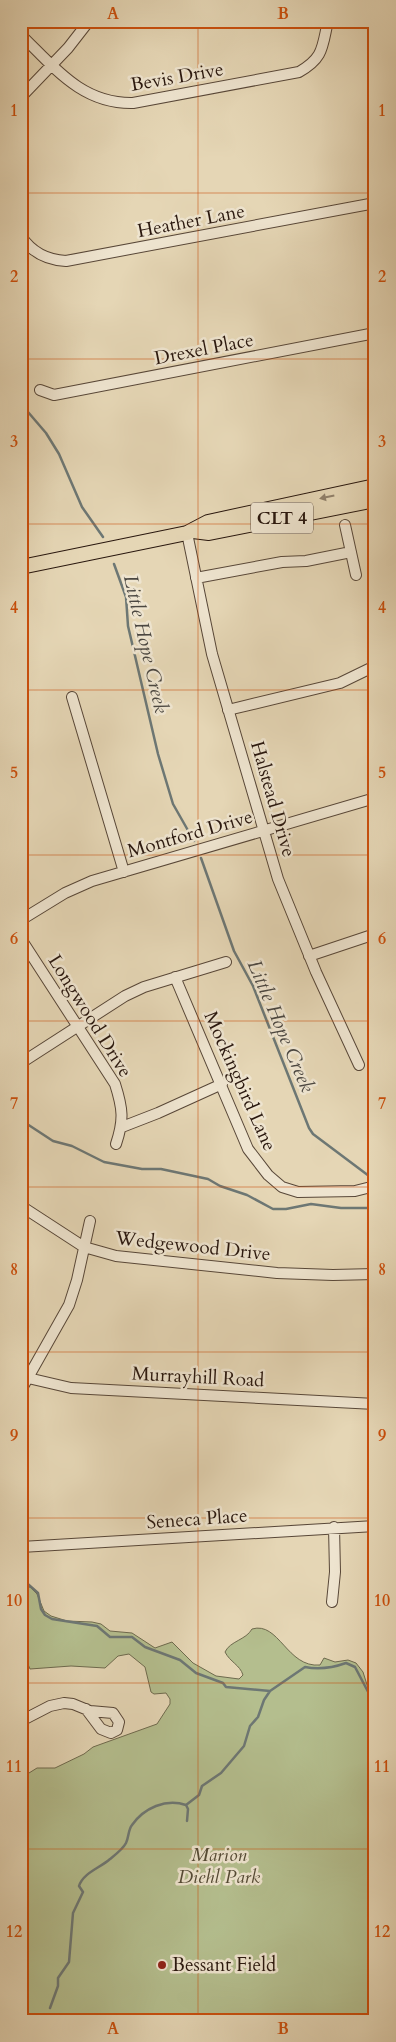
<svg xmlns="http://www.w3.org/2000/svg" width="396" height="2042" font-family="Cardo,serif">
<rect width="100%" height="100%" fill="#e5d6b5"/>
<filter id="stains"><feTurbulence type="fractalNoise" baseFrequency=".004" numOctaves="4"/><feColorMatrix values="0 0 0 0 .2 0 0 0 0 .09 0 0 0 0 .02 0 0 0 .5 -.17"/></filter>
<radialGradient id="worn" r=".72"><stop offset=".6" stop-color="#630" stop-opacity="0"/><stop offset="1" stop-color="#630" stop-opacity=".3"/></radialGradient>
<path fill="#b4be8e" stroke="#6e6a4e" d="M30 1587 37 1594 44 1611 51 1616 67 1621 92 1622 101 1624 110 1631 132 1633 155 1648 172 1642 193 1663 216 1676 239 1679 243 1675C240 1665 230 1662 225 1652 230 1641 246 1640 252 1629 279 1621 287 1668 320 1665L324 1658 335 1662 348 1660 356 1663 363 1672 368 1688 372 1692 375 1700V2021H21V1778L37 1768H55L84 1754 93 1747 157 1724 170 1704V1699L166 1693 154 1694 151 1692 145 1667 129 1654 118 1656 105 1668 71 1666 30 1669 25 1657 26 1638 21 1633V1619L28 1614C28 1605 24 1597 25 1588Z"/>
<g fill="none" stroke-linecap="round" stroke-linejoin="round">
<path stroke="#6d7774" stroke-width="2.5" d="M21 399 28 412 46 433 59 454 82 507 103 537
M114 564 126 597 128 626 158 754 173 804 194 841
M201 858 234 951 253 986 309 1128 313 1134 373 1179
M21 1120 53 1141 72 1146 104 1162 142 1169H161L208 1179 220 1186 247 1195 273 1209H286L311 1204 341 1208H375
M21 1578 38 1593 41 1609 45 1615 52 1619 97 1626 110 1637H132L145 1647 180 1660 196 1673 223 1683 226 1687 270 1691
M186 1805 199 1795 202 1786 221 1773 244 1746 250 1726 258 1717 264 1700 270 1691 305 1667C320 1670 332 1668 346 1663L355 1667 375 1705
M186 1805 188 1809 187 1821
M50 2008 58 1986V1978L69 1962 73 1913 83 1892 79 1886C83 1873 100 1868 110 1859 115 1855 123 1849 126 1843 129 1837 128 1830 132 1825 144 1808 166 1798 186 1805"/>
<defs>
<path id="minor" d="M21 35C55 68 82 104 133 103L299 72C324 58 322 47 328 21
M21 97 68 48 89 21
M21 236C32 253 47 260 66 261L375 203
M40 390 54 395 375 333
M345 525 356 575
M187 533 212 654 278 879 316 972 359 1065
M196 578 282 562 306 561 351 552
M72 697 124 872
M228 710 340 683 375 666
M21 920 65 893 92 881 375 798
M21 939 115 1084C123 1109 124 1120 116 1144
M309 956 375 934
M175 977 248 1149 268 1175 282 1187 298 1192 355 1191 375 1186
M21 1063 125 996 144 987 226 962
M122 1127 158 1113 222 1084
M21 1206 84 1247 116 1256 277 1273 333 1275 375 1274
M21 1373 28 1378 71 1388 375 1404
M21 1390 69 1305 77 1280 90 1221
M21 1547 375 1526
M332 1602 335 1572 334 1527
M21 1721 50 1706 64 1703 73 1704 90 1711 113 1713 119 1722 117 1730 111 1733 101 1729 86 1709"/>
<path id="major" d="M193 531 209 533 375 500
M21 567 187 533 208 522 375 486"/>
</defs>
<use href="#minor" stroke="#584738" stroke-width="12"/>
<use href="#major" stroke="#29170e" stroke-width="16"/>
<use href="#minor" stroke="#eee4cf" stroke-width="10"/>
<use href="#major" stroke="#e5d6b5" stroke-width="14"/>
</g>
<defs><path id="oneway-solid" d="M-6-.8H1V-3.2L6.5 0L1 3.2V.8H-6Z" transform="scale(1.25)"/></defs>
<use fill="#90806a" href="#oneway-solid" transform="translate(327 497) rotate(168)"/>
<path fill="none" stroke="#cb4f0c" stroke-width="1" stroke-opacity="0.55" d="M198 21V2021M21 193H375M21 359H375M21 524H375M21 690H375M21 855H375M21 1021H375M21 1187H375M21 1352H375M21 1518H375M21 1683H375M21 1849H375"/>
<circle fill="#8f2418" stroke="#eee4cf" stroke-width="2" cx="162" cy="1965" r="5"/>
<g text-anchor="middle" dominant-baseline="central" stroke-width="5" stroke-linejoin="round" paint-order="stroke">
<rect fill="#eee4cf" stroke="#645448" stroke-width="1" x="251" y="502.5" width="62" height="31" rx="4"/>
<g font-size="18" font-weight="bold" fill="#29170e">
<text x="282" y="518">CLT 4</text>
</g>
<g font-size="19" fill="#29170e" stroke="#eee4cf">
<text transform="translate(177 77) rotate(-10)">Bevis Drive</text>
<text transform="translate(191 221) rotate(-11)">Heather Lane</text>
<text transform="translate(204 349) rotate(-11)">Drexel Place</text>
<text transform="translate(273 799) rotate(74)">Halstead Drive</text>
<text transform="translate(190 834) rotate(-16)">Montford Drive</text>
<text transform="translate(90 1016) rotate(58)">Longwood Drive</text>
<text transform="translate(240 1081) rotate(66)">Mockingbird Lane</text>
<text transform="translate(193 1246) rotate(6)">Wedgewood Drive</text>
<text transform="translate(198 1377) rotate(3)">Murrayhill Road</text>
<text transform="translate(197 1519) rotate(-4)">Seneca Place</text>
</g>
<g font-size="19" font-style="italic" fill="#534934" stroke="#eee4cf">
<text x="219" y="1855">Marion<tspan x="219" dy="22">Diehl Park</tspan></text>
</g>
<g font-size="19" fill="#29170e" stroke="#eee4cf" text-anchor="start">
<text x="172" y="1965">Bessant Field</text>
</g>
<g font-size="20" font-style="italic" fill="#4b4741" stroke="#eee4cf">
<text transform="translate(146 644) rotate(77)">Little Hope Creek</text>
<text transform="translate(281 1026) rotate(67)">Little Hope Creek</text>
</g>
</g>
<rect width="396" height="2042" fill="none" stroke="#e5d6b5" stroke-width="55"/>
<rect x="28" y="28" width="340" height="1986" fill="none" stroke="#cb4f0c" stroke-width="2"/>
<g font-size="16" text-anchor="middle" font-weight="bold" fill="#cb4f0c">
<text x="113" y="19">A</text>
<text x="283" y="19">B</text>
<text x="14" y="116">1</text>
<text x="382" y="116">1</text>
<text x="14" y="282">2</text>
<text x="382" y="282">2</text>
<text x="14" y="447">3</text>
<text x="382" y="447">3</text>
<text x="14" y="613">4</text>
<text x="382" y="613">4</text>
<text x="14" y="778">5</text>
<text x="382" y="778">5</text>
<text x="14" y="944">6</text>
<text x="382" y="944">6</text>
<text x="14" y="1109">7</text>
<text x="382" y="1109">7</text>
<text x="14" y="1275">8</text>
<text x="382" y="1275">8</text>
<text x="14" y="1441">9</text>
<text x="382" y="1441">9</text>
<text x="14" y="1606">10</text>
<text x="382" y="1606">10</text>
<text x="14" y="1772">11</text>
<text x="382" y="1772">11</text>
<text x="14" y="1937">12</text>
<text x="382" y="1937">12</text>
<text x="113" y="2034">A</text>
<text x="283" y="2034">B</text>
</g>
<rect width="100%" height="100%" filter="url(#stains)"/>
<rect width="100%" height="100%" fill="url(#worn)"/>
</svg>
